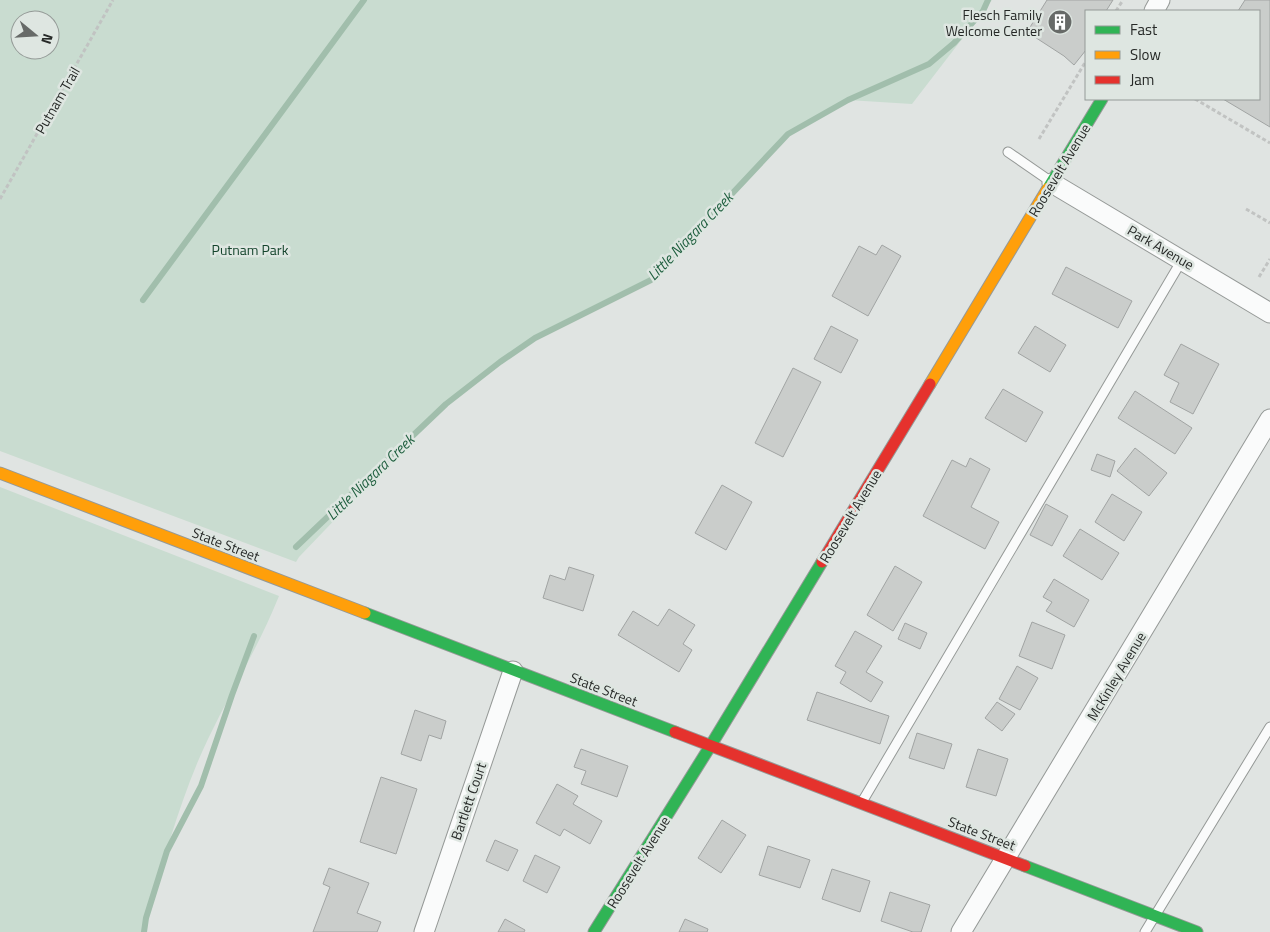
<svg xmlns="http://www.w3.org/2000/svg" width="1270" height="932" font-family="'Titillium Web',sans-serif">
<rect width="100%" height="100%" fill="#e0e4e2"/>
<path fill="#c9dcd0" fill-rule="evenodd" d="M0 0H992L912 104 848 100 788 134 651 280 535 338 500 362 446 404 299 557 296 562 0 451ZM20 20H50V50H20Z
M0 487 279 596C259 646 231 691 208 739 181 795 165 858 146 918L144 932H0Z"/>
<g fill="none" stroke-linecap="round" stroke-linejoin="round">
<path stroke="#a1beac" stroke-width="6" d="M143 300 364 0
M296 547 446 404 500 362 535 338 651 280 788 134 848 100 929 64 954 43 983 11 988 0
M144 932 146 918 167 851 201 786 232 695 254 636"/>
</g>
<path fill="#cacdcb" stroke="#a1a4a3" d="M1047 0H1113L1106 11H1086V50L1074 65 1064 56 1027 32Z
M1245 0H1270V127L1223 99H1259V11H1238Z
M882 245 901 256 868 316 832 296 859 246 876 255Z
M1066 267 1132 301 1118 328 1052 294Z
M831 326 858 340 841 373 814 359Z
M1035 326 1066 345 1050 372 1018 353Z
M1181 344 1219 364 1193 414 1170 402 1179 383 1164 375Z
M793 368 821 382 783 457 755 443Z
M1003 389 1043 412 1026 442 985 418Z
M1135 391 1192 428 1175 454 1118 418Z
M1135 448 1167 473 1149 496 1117 471Z
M1097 454 1115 461 1110 477 1091 470Z
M970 458 990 469 971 507 999 522 985 549 923 516 952 460 966 467Z
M722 485 752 502 726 550 695 533Z
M1112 494 1142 512 1124 541 1095 522Z
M1046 504 1068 516 1052 546 1030 535Z
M1080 529 1119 553 1102 580 1063 556Z
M895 566 922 582 893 631 867 615Z
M569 567 594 575 583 611 543 598 550 575 565 580Z
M1054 579 1089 600 1074 627 1046 611 1052 602 1043 597Z
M669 609 695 625 683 644 692 650 679 672 618 635 633 611 658 626Z
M1032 622 1065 635 1052 669 1019 656Z
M905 623 927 633 920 649 898 639Z
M855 631 882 646 866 672 883 682 871 702 840 683 846 672 835 666Z
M1017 666 1038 678 1020 710 999 699Z
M817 692 889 716 880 744 807 720Z
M997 702 1015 714 1002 731 985 718Z
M415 710 446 721 441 739 429 735 421 761 401 754Z
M917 733 952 744 944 769 909 758Z
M581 749 628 766 617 797 581 784 586 771 574 767Z
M978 749 1008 759 996 796 966 787Z
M381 777 417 789 396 854 360 842Z
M557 784 578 796 573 804 602 821 590 844 564 829 560 836 536 823Z
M722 820 746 835 721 873 698 858Z
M495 840 518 850 508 871 486 861Z
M768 846 810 860 800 888 759 875Z
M535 855 560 867 547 893 523 881Z
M329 868 369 883 357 913 381 922 377 932H313L330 887 323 884Z
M832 869 870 881 860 912 822 899Z
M890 892 930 905 921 932H913L881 921Z
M505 919 525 930 524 932H498Z
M685 919 708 929 707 932H679Z"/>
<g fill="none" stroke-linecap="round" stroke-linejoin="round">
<defs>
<path id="lane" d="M1008 152 1050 181
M862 802 1182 260
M1145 932 1270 727"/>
<path id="street" d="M1154 11 1160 0
M1052 183 1270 313
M424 932 513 671
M961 932 1270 419"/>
<path id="fast" d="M1048 188 1102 99
M365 613 675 732
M1025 866 1197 932
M594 932 711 745 822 562"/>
<path id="slow" d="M930 384 1048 188
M0 473 365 613"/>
<path id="jam" d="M822 562 930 384
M675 732 1025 866"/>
</defs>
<use href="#lane" stroke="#959997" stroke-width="11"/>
<use href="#street" stroke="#959997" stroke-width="21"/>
<use href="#fast" stroke="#959997" stroke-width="13"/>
<use href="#slow" stroke="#959997" stroke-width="13"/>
<use href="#jam" stroke="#959997" stroke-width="13"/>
<path stroke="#c1c3c2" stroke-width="3" stroke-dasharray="4 2.5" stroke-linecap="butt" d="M1116 11 1123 0
M1195 99 1270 143
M1039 139 1086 61
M0 199 113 0
M1246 209 1270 223
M1259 277 1270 259"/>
<use href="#lane" stroke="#fafbfb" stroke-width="9"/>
<use href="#street" stroke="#fafbfb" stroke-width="19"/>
<use href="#fast" stroke="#30b455" stroke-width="11"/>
<use href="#slow" stroke="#ff9f0a" stroke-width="11"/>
<use href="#jam" stroke="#e5322d" stroke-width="11"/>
</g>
<defs>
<symbol id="building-disc" viewBox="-11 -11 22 22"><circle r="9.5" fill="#676a68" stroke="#dee6e1"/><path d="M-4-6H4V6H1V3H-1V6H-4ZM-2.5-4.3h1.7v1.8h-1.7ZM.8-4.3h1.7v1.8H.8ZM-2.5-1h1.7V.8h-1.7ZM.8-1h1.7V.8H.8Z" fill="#fff"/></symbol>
</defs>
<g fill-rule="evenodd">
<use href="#building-disc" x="1046" y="8" width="28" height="28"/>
</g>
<g text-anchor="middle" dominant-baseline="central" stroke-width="5" stroke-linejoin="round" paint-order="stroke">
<g font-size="14" fill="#262927" stroke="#dee6e1" text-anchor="end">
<text x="1042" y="14">Flesch Family<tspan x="1042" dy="16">Welcome Center</tspan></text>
</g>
<g font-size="14" fill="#262927" stroke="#dee6e1">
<text transform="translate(57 100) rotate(-60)">Putnam Trail</text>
<text transform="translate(1059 170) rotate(-59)">Roosevelt Avenue</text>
<text transform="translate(1161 247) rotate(30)">Park Avenue</text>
<text transform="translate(850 516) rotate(-59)">Roosevelt Avenue</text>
<text transform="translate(226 544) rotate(21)">State Street</text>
<text transform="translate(1116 676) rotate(-59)">McKinley Avenue</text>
<text transform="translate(604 689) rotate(21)">State Street</text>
<text transform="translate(468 801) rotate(-71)">Bartlett Court</text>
<text transform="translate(982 833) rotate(21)">State Street</text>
<text transform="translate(638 862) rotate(-58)">Roosevelt Avenue</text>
</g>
<g font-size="14" fill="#14442c" stroke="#dee6e1">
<text x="250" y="249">Putnam Park</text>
</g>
<g font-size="15" font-style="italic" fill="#1f5f3f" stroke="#dee6e1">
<text transform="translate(690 236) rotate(-46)">Little Niagara Creek</text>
<text transform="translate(370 477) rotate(-44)">Little Niagara Creek</text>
</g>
</g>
<rect x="1085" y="10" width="175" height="90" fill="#dee6e1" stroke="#949a97"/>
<rect x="1095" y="26" width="25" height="8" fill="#30b455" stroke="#949a97"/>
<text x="1130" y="35" font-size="15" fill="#262927">Fast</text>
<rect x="1095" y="51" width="25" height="8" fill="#ff9f0a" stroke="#949a97"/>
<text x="1130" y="60" font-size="15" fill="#262927">Slow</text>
<rect x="1095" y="76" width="25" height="8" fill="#e5322d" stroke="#949a97"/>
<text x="1130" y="85" font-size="15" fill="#262927">Jam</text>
<g transform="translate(35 35) rotate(108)"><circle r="24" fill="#dee6e1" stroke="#949a97"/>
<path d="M0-4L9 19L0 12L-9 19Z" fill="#676a68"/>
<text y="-8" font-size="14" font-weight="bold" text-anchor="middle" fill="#262927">N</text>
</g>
</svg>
